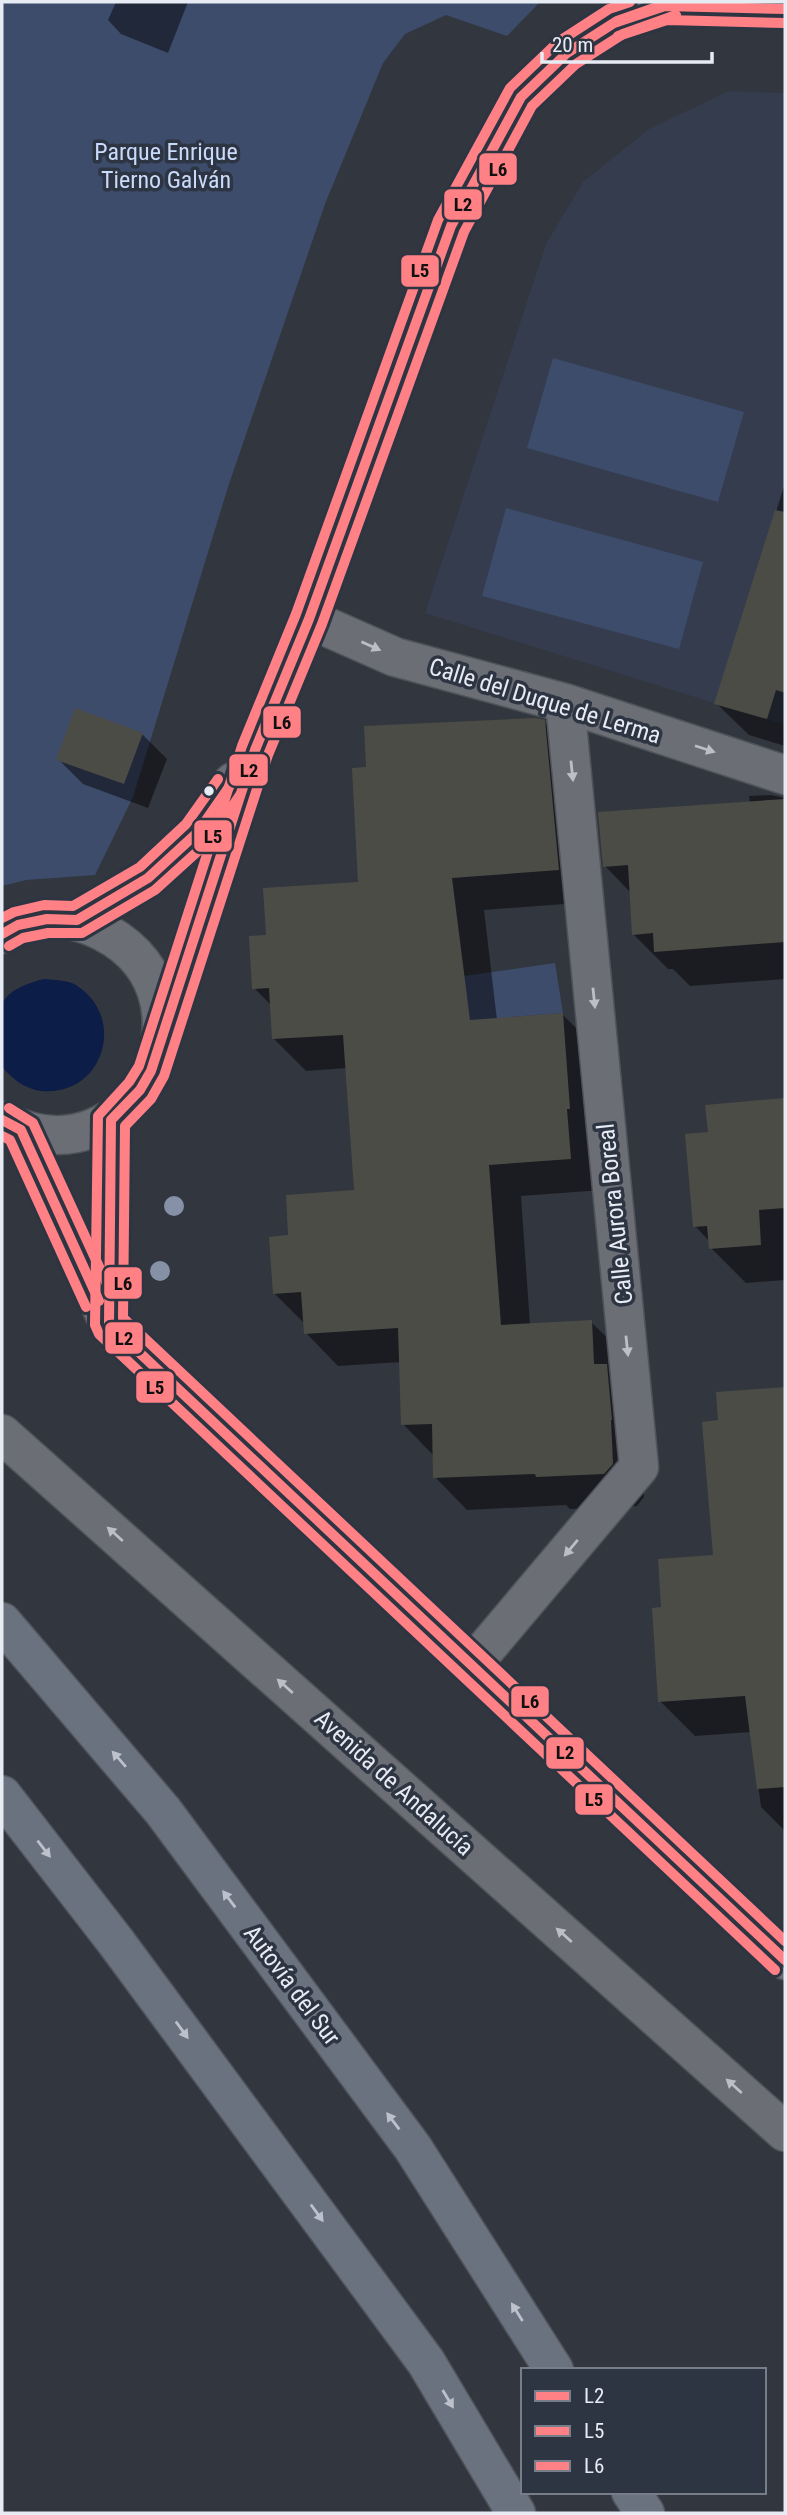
<svg xmlns="http://www.w3.org/2000/svg" width="787" height="2515" font-family="'Roboto Condensed',sans-serif">
<rect width="100%" height="100%" fill="#32363e"/>
<path fill="#343c4e" d="M729 91 785 93V725L425 613 546 244 583 182 649 129Z"/>
<path fill="#3d4c6b" d="M2 2H540L507 36 446 15 405 34 383 63 325 204 228 487 133 797 95 875 26 880 2 886Z
M553 358 744 412 718 502 527 448Z
M506 508 703 562 679 649 482 596Z
M555 963 563 1013 511 1017 481 1039 443 979Z"/>
<path fill="#0c1d47" d="M44 979C54 980 67 980 76 985 128 1018 103 1097 41 1091 26 1089 11 1079 2 1066V1004C9 989 29 983 44 979Z"/>
<path fill="#0007" d="M116 2H188L168 53 121 34 108 20Z
M785 483V746L749 735 716 703Z
M544 722 576 754 591 902 484 910 497 1020 563 1015 595 1047 602 1190 521 1196 530 1325 591 1322 624 1354 642 1451 644 1497 637 1506 570 1509 566 1505 467 1510 435 1477 434 1456 403 1424 401 1362 338 1366 306 1333 305 1324 274 1293 290 1236 356 1191 347 1068 306 1071 274 1039 272 1006 254 988 268 937 359 884 368 769Z
M142 734 167 759 148 808 83 784 58 759Z
M770 795 785 798V979L690 986 673 969H668L633 934 631 893 605 866 750 803 749 796Z
M785 1100V1280L746 1283 711 1248 710 1242 695 1226 710 1134 707 1106Z
M785 1389V1831L761 1807 751 1732 695 1736 660 1701 662 1609 715 1557 720 1422 717 1394Z"/>
<path fill="#4c4c47" d="M775 510 785 512V693L776 690 767 719 714 704Z
M75 708 143 733 124 784 56 760Z
M535 718 545 720 559 870 452 878 470 1020 563 1013 570 1109H567L571 1159 489 1165 501 1325 592 1320 594 1364H607L612 1420H611L613 1464 604 1474 536 1477 535 1474 433 1478 432 1424 401 1425 398 1328 304 1334 301 1292 273 1294 269 1237 288 1235 286 1195 354 1190 343 1035 272 1039 269 988 252 989 249 936 266 935 263 888 358 882 352 768 366 767 364 726Z
M785 799V942L654 952 653 933 632 935 628 865 603 867 598 812Z
M785 1098V1208L759 1210 761 1245 709 1249 707 1226 693 1227 685 1134 708 1132 705 1105Z
M785 1387V1787L757 1789 745 1696 658 1702 652 1608 661 1607 658 1559 713 1555 702 1422 718 1420 716 1392Z"/>
<g fill="none" stroke-linecap="round" stroke-linejoin="round">
<defs>
<path id="minor" d="M665 6 785 9
M309 619 395 657 565 703 785 775
M77 920 148 878 197 833 233 782
M2 934C30 918 63 914 93 927 233 986 137 1190 3 1121
M163 1031 255 750 309 619 451 226 521 97 567 53 617 21 671 2
M21 1130 109 1324 785 1960
M109 1311 111 1120
M472 1665 639 1467 565 703"/>
<path id="tertiary" d="M2 1434 785 2132"/>
<path id="motorway" d="M2 1622 163 1811 413 2148 554 2370
M2 1795 116 1942 426 2362 516 2513
M631 2492 645 2513"/>
</defs>
<use href="#minor" stroke="#50545a" stroke-width="41"/>
<use href="#tertiary" stroke="#50545a" stroke-width="41"/>
<use href="#motorway" stroke="#50545a" stroke-width="41"/>
<use href="#minor" stroke="#6b6e75" stroke-width="38"/>
<use href="#tertiary" stroke="#6b6e75" stroke-width="38"/>
<use href="#motorway" stroke="#6b727f" stroke-width="38"/>
<defs>
<path id="bus-1" d="M671 2 617 21 567 53 521 97 451 226 309 619 255 750 151 1071 140 1090 111 1120 109 1324 785 1960
M614 23 665 6 785 9
M2 934 18 925 47 919 77 920 148 878 197 833 229 787
M2 1120 21 1130 99 1301"/>
<path id="bus-2" d="M630 2 609 9 558 42 510 88 438 220 296 614 242 746 139 1066 129 1082 98 1116 95 1325 99 1334 775 1970
M618 36 667 20 785 23
M9 946 23 938 48 933H82L155 890 208 842 240 795
M2 1136 10 1140 86 1307"/>
<path id="bus-3" d="M676 15 623 34 576 64 532 106 464 232 322 624 268 755 164 1076 151 1099 125 1126 123 1318 785 1941
M2 918 14 912 44 905 73 906 140 867 186 824 218 779
M9 1108 33 1123 112 1295"/>
</defs>
<use href="#bus-1" stroke="#2e3542" stroke-width="16"/>
<use href="#bus-2" stroke="#2e3542" stroke-width="16"/>
<use href="#bus-3" stroke="#2e3542" stroke-width="16"/>
<use href="#bus-1" stroke="#ff8085" stroke-width="10"/>
<use href="#bus-2" stroke="#ff8085" stroke-width="10"/>
<use href="#bus-3" stroke="#ff8085" stroke-width="10"/>
</g>
<g fill="#8690a6">
<circle cx="174" cy="1206" r="10"/>
<circle cx="160" cy="1271" r="10"/>
</g>
<defs><path id="oneway-solid" d="M-6-.8H1V-3.2L6.5 0L1 3.2V.8H-6Z" transform="scale(1.75)"/></defs>
<g fill="#bcbfc8">
<use href="#oneway-solid" transform="translate(371 646) rotate(24)"/>
<use href="#oneway-solid" transform="translate(705 749) rotate(18)"/>
<use href="#oneway-solid" transform="translate(572 771) rotate(84)"/>
<use href="#oneway-solid" transform="translate(594 998) rotate(84)"/>
<use href="#oneway-solid" transform="translate(627 1346) rotate(84)"/>
<use href="#oneway-solid" transform="translate(115 1534) rotate(-138)"/>
<use href="#oneway-solid" transform="translate(571 1548) rotate(130)"/>
<use href="#oneway-solid" transform="translate(285 1686) rotate(-138)"/>
<use href="#oneway-solid" transform="translate(564 1935) rotate(-138)"/>
<use href="#oneway-solid" transform="translate(734 2086) rotate(-138)"/>
</g>
<g fill="#bcc1cb">
<use href="#oneway-solid" transform="translate(119 1759) rotate(-131)"/>
<use href="#oneway-solid" transform="translate(44 1849) rotate(52)"/>
<use href="#oneway-solid" transform="translate(229 1899) rotate(-127)"/>
<use href="#oneway-solid" transform="translate(182 2030) rotate(54)"/>
<use href="#oneway-solid" transform="translate(393 2121) rotate(-127)"/>
<use href="#oneway-solid" transform="translate(317 2213) rotate(54)"/>
<use href="#oneway-solid" transform="translate(517 2312) rotate(-122)"/>
<use href="#oneway-solid" transform="translate(448 2399) rotate(59)"/>
</g>
<circle fill="#e7ebf4" stroke="#2e3542" stroke-width="2.5" cx="209" cy="791" r="6"/>
<g text-anchor="middle" dominant-baseline="central" stroke-width="7" stroke-linejoin="round" paint-order="stroke">
<g font-size="24" fill="#cadafb" stroke="#2e3542">
<text x="166" y="152">Parque Enrique<tspan x="166" dy="28">Tierno Galván</tspan></text>
</g>
<g font-size="24" fill="#e7ebf4" stroke="#2e3542">
<text transform="translate(545 701) rotate(17)">Calle del Duque de Lerma</text>
<text transform="translate(615 1214) rotate(-96)">Calle Aurora Boreal</text>
<text transform="translate(394 1783) rotate(42)">Avenida de Andalucía</text>
<text transform="translate(292 1985) rotate(53)">Autovía del Sur</text>
</g>
</g>
<g stroke="#2e3542" stroke-width="2.5">
<rect x="478" y="152" width="40" height="34" rx="7" fill="#ff8085"/>
<rect x="443" y="188" width="40" height="33" rx="7" fill="#ff8085"/>
<rect x="400" y="254" width="40" height="34" rx="7" fill="#ff8085"/>
<rect x="262" y="705" width="40" height="34" rx="7" fill="#ff8085"/>
<rect x="228" y="753" width="41" height="34" rx="7" fill="#ff8085"/>
<rect x="193" y="819" width="40" height="34" rx="7" fill="#ff8085"/>
<rect x="103" y="1266" width="40" height="34" rx="7" fill="#ff8085"/>
<rect x="104" y="1321" width="40" height="34" rx="7" fill="#ff8085"/>
<rect x="135" y="1370" width="40" height="34" rx="7" fill="#ff8085"/>
<rect x="510" y="1685" width="40" height="33" rx="7" fill="#ff8085"/>
<rect x="545" y="1736" width="40" height="34" rx="7" fill="#ff8085"/>
<rect x="574" y="1783" width="40" height="33" rx="7" fill="#ff8085"/>
</g>
<g font-size="19" text-anchor="middle" font-weight="bold" fill="#111">
<text x="498" y="176">L6</text>
<text x="463" y="211">L2</text>
<text x="420" y="277">L5</text>
<text x="282" y="729">L6</text>
<text x="249" y="777">L2</text>
<text x="213" y="843">L5</text>
<text x="123" y="1290">L6</text>
<text x="124" y="1345">L2</text>
<text x="155" y="1394">L5</text>
<text x="530" y="1708">L6</text>
<text x="565" y="1759">L2</text>
<text x="594" y="1806">L5</text>
</g>
<rect width="787" height="2515" fill="none" stroke="#e7ebf4" stroke-width="7"/>
<rect x="521" y="2368" width="245" height="126" fill="#2e3542" stroke="#787e89" stroke-width="2"/>
<rect x="535" y="2391" width="35" height="10" fill="#ff8085" stroke="#787e89" stroke-width="2"/>
<text x="584" y="2403" font-size="21" fill="#e7ebf4">L2</text>
<rect x="535" y="2426" width="35" height="10" fill="#ff8085" stroke="#787e89" stroke-width="2"/>
<text x="584" y="2438" font-size="21" fill="#e7ebf4">L5</text>
<rect x="535" y="2461" width="35" height="10" fill="#ff8085" stroke="#787e89" stroke-width="2"/>
<text x="584" y="2473" font-size="21" fill="#e7ebf4">L6</text>
<path d="M542 52v10h170v-10" fill="none" stroke="#e7ebf4" stroke-width="3.5"/>
<text x="552" y="52" font-size="21" fill="#e7ebf4" stroke="#2e3542" stroke-width="5" paint-order="stroke">20 m</text>
</svg>
